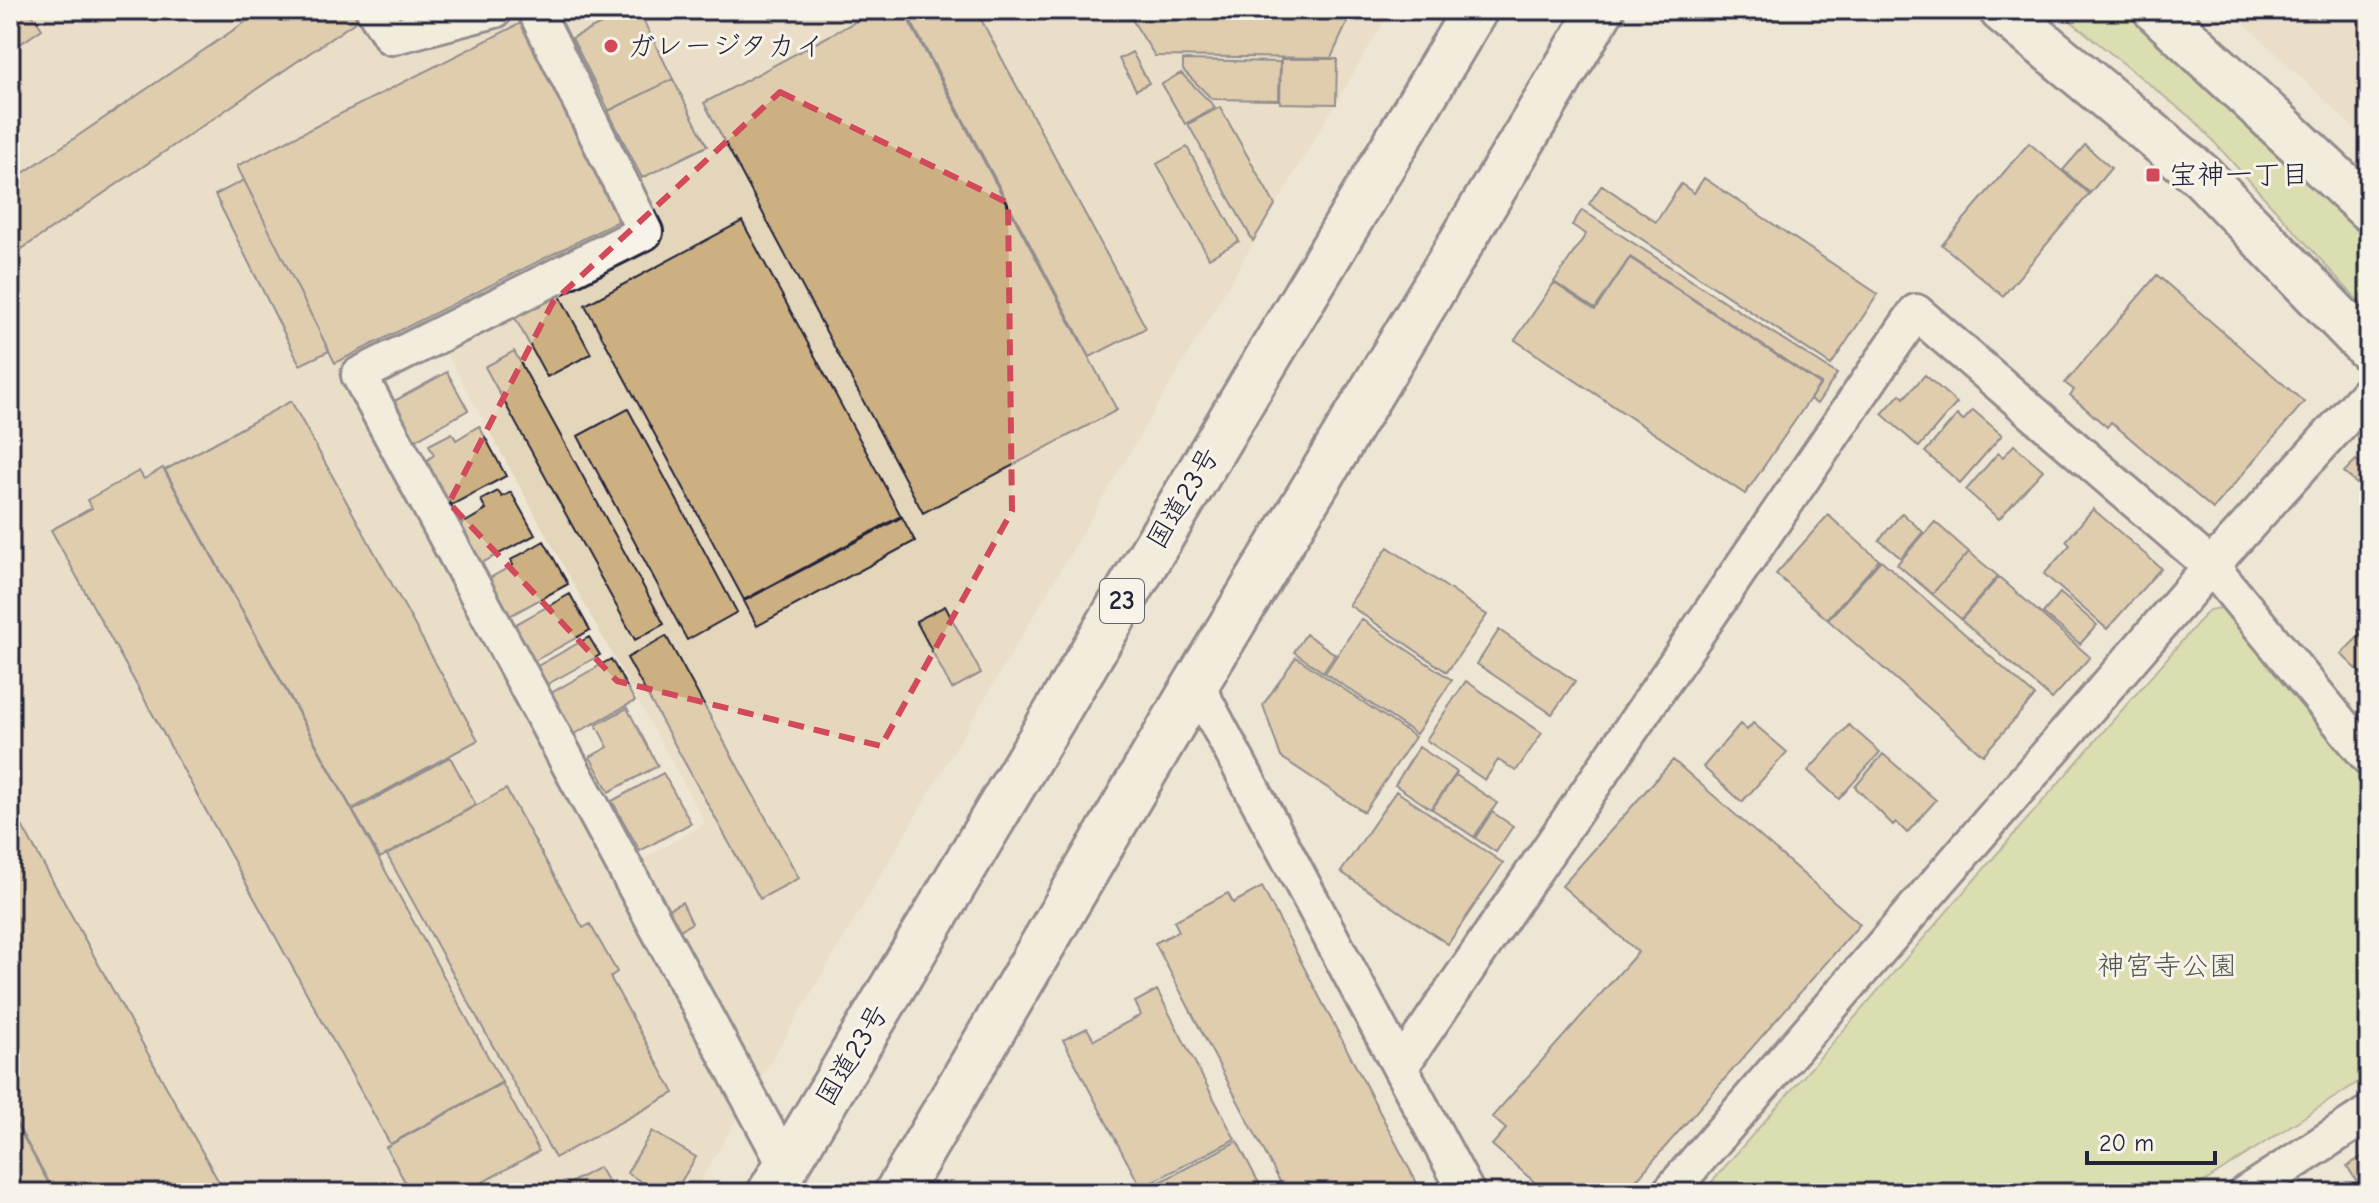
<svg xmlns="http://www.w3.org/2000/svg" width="2379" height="1203" font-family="'Comic Neue','Klee One',sans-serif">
<rect width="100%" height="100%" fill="#eee6d4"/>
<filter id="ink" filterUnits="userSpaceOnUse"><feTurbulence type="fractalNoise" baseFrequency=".0125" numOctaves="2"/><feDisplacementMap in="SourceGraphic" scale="16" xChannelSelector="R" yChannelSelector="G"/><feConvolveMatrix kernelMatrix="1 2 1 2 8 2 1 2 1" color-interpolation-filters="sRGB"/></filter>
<g filter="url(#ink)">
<path fill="#e4d6bb" d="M10 10H359L386 52 524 14 628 225 340 372 740 1114 694 1193H10Z
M551 10H1391L755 1089 636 863 705 823 444 349 663 236Z
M2230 10H2369V143Z"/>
<path fill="#c4d488" stroke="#737b62" stroke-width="2" d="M2057 10H2121L2190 66 2369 239V313L2196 122Z
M2227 607 2369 786V1075L2187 1193H1702L2209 610Z"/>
<path fill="#ccb082" stroke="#22223b" stroke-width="2" d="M10 10H29L42 29 10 51Z
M263 10H351L358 20 10 257V182Z
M630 10H638L673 79 609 111 572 38Z
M877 10H903L1117 410 923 513 704 103Z
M905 10H976L1146 328 1090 357Z
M1126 10H1353L1331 58 1155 56Z
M1736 10H1773L1775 18 1750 22 1748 12 1737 14Z
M521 23 619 221 335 363 237 166Z
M1132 52 1149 83 1136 90 1119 59Z
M1281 59H1337L1336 104 1280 103Z
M1183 60 1280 62 1279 100 1212 99 1183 70Z
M1181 73 1215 107 1185 124 1162 84Z
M673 79 707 146 642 178 608 111Z
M1220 107 1275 205 1253 241 1188 124Z
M2029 143 2089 194 2003 296 1942 245Z
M2085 145 2111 168 2090 193 2063 170Z
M1187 147 1239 241 1209 258 1157 164Z
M1704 178 1878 294 1831 365 1589 204 1602 185 1656 222 1681 184 1694 193Z
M244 180 329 351 300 365 215 195Z
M1582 210 1837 374 1817 404 1810 399 1821 384 1630 257 1595 309 1554 282 1586 234 1572 225Z
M742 221 901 516 744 600 585 305Z
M1630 258 1820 384 1745 494 1515 340 1554 283 1595 310Z
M2157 275 2304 402 2213 509 2111 422 2107 427 2070 395 2074 390 2065 383Z
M559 294 591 354 547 377 515 318Z
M514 351 664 624 635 640 485 367Z
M447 372 468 410 410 443 389 404Z
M1925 375 1957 403 1919 447 1882 414 1900 394 1904 398Z
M291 401 478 740 352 809 165 470Z
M628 409 737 612 687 640 578 436Z
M1973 410 2002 435 1960 483 1925 452 1957 415 1963 421Z
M479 426 506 476 450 506 426 461 434 455 429 445 452 433 456 440Z
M2014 445 2043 470 1999 519 1966 490 1998 453 2003 457Z
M2356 460 2369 473V485L2363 490 2344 472Z
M163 468 502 1082 390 1144 51 530 92 508 87 500 139 471 144 479Z
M498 491 502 497 511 492 535 535 478 565 457 527 486 510 481 500Z
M2093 509 2161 568 2107 629 2044 574 2070 545 2066 541Z
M1902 513 1923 532 1901 558 1879 540Z
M1828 515 1879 560 1827 619 1776 574Z
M902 517 915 541 757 626 744 601Z
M1935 522 1969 552 1932 594 1897 564Z
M544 541 568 584 508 617 488 579 513 565 511 560Z
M1388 547 1487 615 1447 672 1349 605Z
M1969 552 1998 576 1961 619 1932 594Z
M1881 560 2035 696 1983 755 1828 620Z
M1999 577 2090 657 2052 699 1961 620Z
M2060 593 2097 625 2080 644 2043 613Z
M570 594 590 630 529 664 509 628Z
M945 606 981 673 952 689 916 621Z
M1361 619 1452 680 1416 734 1325 673Z
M2369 626V681L2341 654Z
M1499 630 1575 681 1552 714 1477 664Z
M1306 634 1335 654 1323 672 1294 652Z
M666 636 799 878 760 899 627 658Z
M589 637 600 655 546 685 536 667Z
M1296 657 1415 737 1364 812 1281 757 1263 705Z
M611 659 635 701 569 737 546 696Z
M1466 681 1542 733 1516 771 1498 760 1485 780 1426 740Z
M627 708 658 766 609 792 590 757 608 747 596 725Z
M1753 723 1787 752 1742 802 1703 767 1740 724 1747 730Z
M1849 725 1880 752 1839 799 1808 771Z
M1419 747 1457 772 1431 809 1395 785Z
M1883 754 1936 800 1907 833 1896 822 1893 825 1855 787Z
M450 757 476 805 380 858 353 811Z
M1673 760 1860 924 1625 1193H1547L1492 1145 1506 1129 1492 1117 1638 952 1562 886Z
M663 773 691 823 640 851 612 801Z
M1456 775 1497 803 1474 837 1432 809Z
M506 789 583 928 590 924 617 972 610 977 674 1093 555 1158 387 855Z
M1396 791 1503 863 1448 944 1341 872Z
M10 804 225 1193H55L10 1112Z
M1492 812 1513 826 1496 852 1475 838Z
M1262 887 1422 1193H1286L1155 943 1179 931 1174 921 1228 893 1233 903Z
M682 902 692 923 678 931 667 910Z
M1157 990 1235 1139 1141 1188 1063 1040 1087 1028 1094 1040 1141 1015 1135 1002Z
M502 1083 539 1151 463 1193H411L386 1147Z
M10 1113 54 1193H10Z
M652 1131 696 1157 674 1193H660L627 1173Z
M1237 1141 1264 1193H1149L1147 1189Z
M2369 1152V1187L2363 1191 2347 1166Z
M599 1167 612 1189 605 1193H552Z"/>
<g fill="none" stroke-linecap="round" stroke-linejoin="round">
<defs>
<path id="street" d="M374 10 391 37 495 10
M535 10 645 232 359 375 786 1166
M1196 684 1467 1193
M1401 1066 1916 312 2211 566 2369 758
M1669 1193 2211 566 2369 392
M2246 1193 2369 1113"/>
<path id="secondary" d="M2002 10 2202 176 2369 349
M2156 10 2369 209"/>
<path id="highway" d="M770 1193 1475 10
M897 1193 1196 684 1601 10"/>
</defs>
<use href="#street" stroke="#22223b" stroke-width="40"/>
<use href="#secondary" stroke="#22223b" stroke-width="50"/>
<use href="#highway" stroke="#22223b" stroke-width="50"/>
<use href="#street" stroke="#f7f3e8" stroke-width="34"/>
<use href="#secondary" stroke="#f7f3e8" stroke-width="44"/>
<use href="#highway" stroke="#f7f3e8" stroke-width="44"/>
</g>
</g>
<path d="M0 0H2379V1203H0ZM780 92 1008 203 1012 511 881 746 617 681 449 503 553 302Z" fill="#eee6d4" fill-opacity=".55" fill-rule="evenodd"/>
<path fill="none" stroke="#d1495b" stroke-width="6" stroke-dasharray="16 10" stroke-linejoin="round" d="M780 92 1008 203 1012 511 881 746 617 681 449 503 553 302Z"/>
<g fill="#d1495b" stroke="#f7f3e8" stroke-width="3">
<circle cx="611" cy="46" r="8"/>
<rect x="2145" y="167" width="16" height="16" rx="4"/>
</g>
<g text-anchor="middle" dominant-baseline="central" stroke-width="6" stroke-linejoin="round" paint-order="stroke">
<rect fill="#f7f3e8" stroke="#62616f" stroke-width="2" x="1100" y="579" width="44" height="44" rx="6"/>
<g font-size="26" font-weight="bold" fill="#22223b">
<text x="1122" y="601">23</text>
</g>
<g font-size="28" fill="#22223b" stroke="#f7f3e8" text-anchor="start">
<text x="627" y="46">ガレージタカイ</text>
<text x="2169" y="175">宝神一丁目</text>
</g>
<g font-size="28" fill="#22223b" stroke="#f7f3e8">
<text transform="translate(1183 498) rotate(-59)">国道23号</text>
<text transform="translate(852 1055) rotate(-59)">国道23号</text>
</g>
<g font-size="28" fill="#535752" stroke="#f7f3e8">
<text x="2167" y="966">神宮寺公園</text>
</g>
</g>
<rect width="2379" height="1203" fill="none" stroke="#f7f3e8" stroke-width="40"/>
<rect x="20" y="20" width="2339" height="1163" fill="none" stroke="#22223b" stroke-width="3" filter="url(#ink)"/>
<path d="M2087 1151v12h128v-12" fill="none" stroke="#22223b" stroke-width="4"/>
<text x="2099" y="1151" font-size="24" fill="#22223b" stroke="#f7f3e8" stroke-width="6" paint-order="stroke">20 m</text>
</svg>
